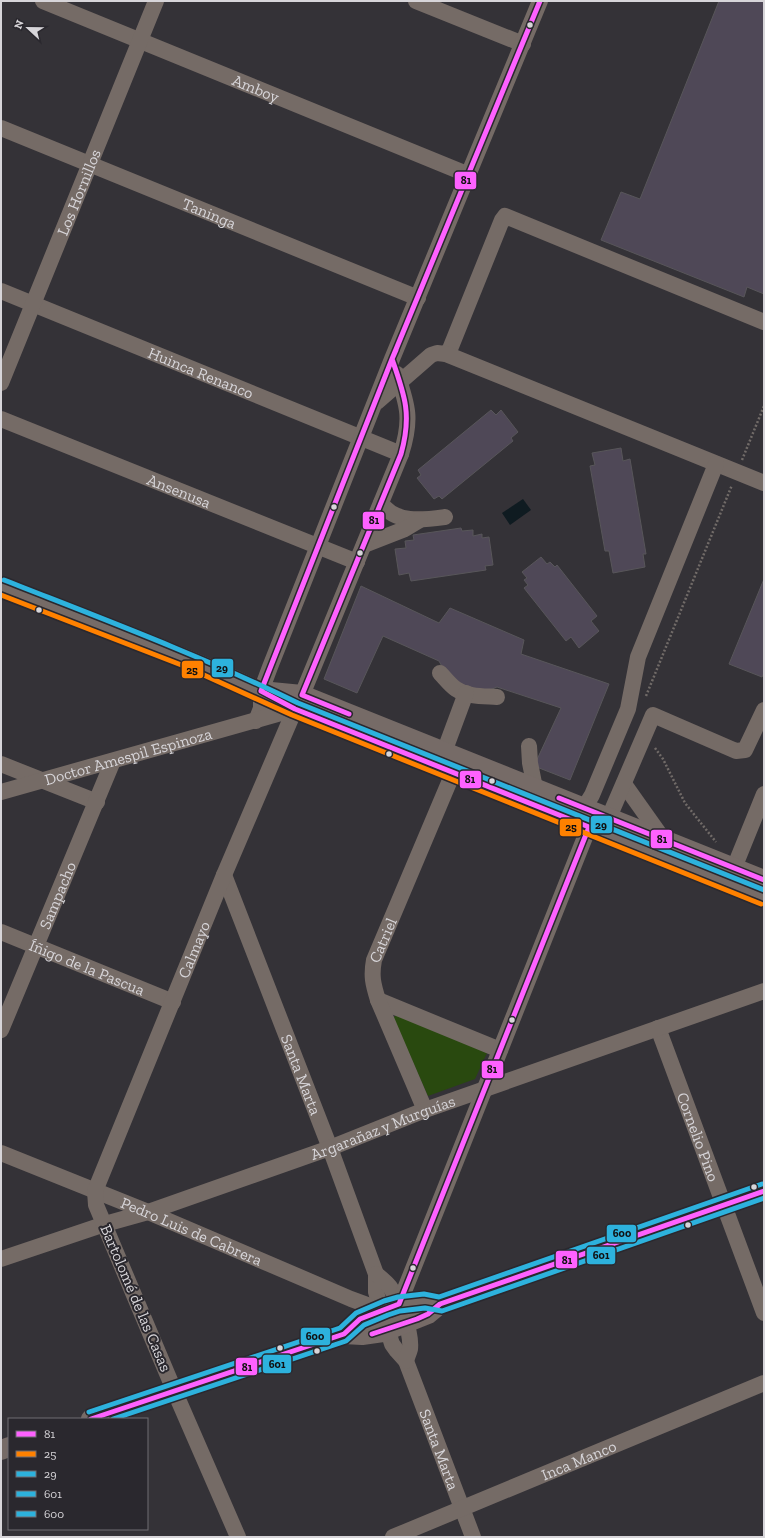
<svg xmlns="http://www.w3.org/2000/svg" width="765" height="1538" font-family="'Zilla Slab',serif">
<rect width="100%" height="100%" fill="#343237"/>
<path fill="#29490f" d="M396 1015 487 1053 475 1079 428 1096 393 1018Z"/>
<path fill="#0f1b21" d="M523 499 531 510 510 525 502 513Z"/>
<path fill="#4f4857" stroke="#58565a" d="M719 1H764V294L747 287 744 297 601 240 621 192 640 199Z
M491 410 496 415 501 410 518 432 511 438 513 441 442 499 439 496 434 499 417 478 421 475 418 470Z
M621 448 623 461 630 459 646 554H643L645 567 613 573 609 551H605L590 466 595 465 592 453Z
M461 528 462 531 473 530V536L482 534V538L489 537 493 565 485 566 486 570 411 581 409 573 399 575 395 549 406 548 405 541 414 540 413 535Z
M541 557 547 564 550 562 555 567 557 565 597 616 591 621 599 631 579 648 571 637 566 641 524 588 528 585 524 580 527 578 522 572Z
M764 579V673L762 677 729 664Z
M361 586 439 623 450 608 524 640 521 654 609 684 570 780 534 766 561 708 497 687 487 691 455 685 445 672 439 661 383 636 357 693 324 679Z"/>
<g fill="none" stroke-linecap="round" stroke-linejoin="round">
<path stroke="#716b68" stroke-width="2.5" stroke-dasharray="2 2" stroke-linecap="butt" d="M742 460 764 406
M646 696 732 485
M655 748 663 759 685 803 716 842"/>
<g stroke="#756b66" stroke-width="16">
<path id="s1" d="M43 1 469 175"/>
<path d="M416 1 523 44"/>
<path id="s2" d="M1 128 418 298"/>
<path id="s3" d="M1 291 401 454"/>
<path d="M446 354 450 349 502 220 505 216 764 322"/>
<path id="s4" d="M1 383 156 1"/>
<path d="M377 402 431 355 437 353 446 354 764 483"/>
<path id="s5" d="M1 419 357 562"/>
<path d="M381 503C395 524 423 520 445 517"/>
<path d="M364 545 405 529 420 520"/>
<path d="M440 673C445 678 450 685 456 689 468 697 484 696 497 697"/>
<path d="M302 695 401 454C412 420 408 406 397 374"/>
<path d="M256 721 261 708V691L270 667 392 359 540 1"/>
<path d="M529 746 530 763 535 788"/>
<path d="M440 763 466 693"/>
<path d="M1 764 97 802"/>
<path d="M624 784 663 839"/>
<path id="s6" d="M1 792 295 709"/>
<path d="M584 808 592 795 628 709 638 657 716 464"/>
<path d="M604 829 653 715 736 751 745 750 764 710"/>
<path d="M734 868 764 794"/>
<path id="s7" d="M224 875 330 1148 376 1274V1292L392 1344 397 1351 406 1361 473 1537"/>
<path id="s8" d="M1 932 173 1002"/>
<path d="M378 1000 500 1050"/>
<path id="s9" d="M658 1028 764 1313"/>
<path id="s10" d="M1 1030 113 761"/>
<path id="s11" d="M425 1110 378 1000C373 984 371 976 374 960L453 773"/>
<path id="s12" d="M1 1153 148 1212 351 1299 381 1310"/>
<path id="s13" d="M1 1259 105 1224 148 1212 330 1148 425 1110 764 991"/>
<path d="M376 1274C381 1278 386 1282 390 1287 399 1300 412 1332 410 1349 409 1353 407 1357 406 1361"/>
<path d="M399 1304 589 827"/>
<path id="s14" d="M238 1537 174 1390 96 1205 95 1191 224 875 295 709"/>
<path id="s15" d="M393 1537 764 1383"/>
</g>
<path stroke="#766b67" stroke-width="20" d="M1 587C100 626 201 661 295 709L764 898
M271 692 302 695 764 880
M344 1334 362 1335 383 1332 428 1314 440 1304 764 1191
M91 1419 344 1334 360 1319 386 1308 399 1304 425 1301 440 1304
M1 1450 9 1447"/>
<defs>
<path id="bus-1" d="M349 714 302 695 401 454C412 415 405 396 392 359L396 350
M559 798 764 880
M372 1334 417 1319 428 1314 440 1304 764 1191
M91 1419 344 1334 360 1319 399 1304 589 827 295 709 261 691 392 359 540 1"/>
<path id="bus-2" d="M1 595 184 666 292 715 761 904"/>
<path id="bus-3" d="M4 580C103 619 202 656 298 703L764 890"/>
<path id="bus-4" d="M113 1419 346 1341 364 1325 388 1315 400 1311 425 1308 442 1311 764 1198"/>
<path id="bus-5" d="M89 1412 340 1328 356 1313 384 1301 398 1297 424 1294 439 1297 762 1184"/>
</defs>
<use href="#bus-1" stroke="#2a282e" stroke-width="8"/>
<use href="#bus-2" stroke="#2a282e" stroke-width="8"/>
<use href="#bus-3" stroke="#2a282e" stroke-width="8"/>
<use href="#bus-4" stroke="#2a282e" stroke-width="8"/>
<use href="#bus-5" stroke="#2a282e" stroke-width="8"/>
<use href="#bus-1" stroke="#fe61ff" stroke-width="5"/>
<use href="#bus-2" stroke="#ff8100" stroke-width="5"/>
<use href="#bus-3" stroke="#2db2dd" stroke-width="5"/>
<use href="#bus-4" stroke="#2db2dd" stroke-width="5"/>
<use href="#bus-5" stroke="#2db2dd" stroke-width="5"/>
</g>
<g fill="#d7d5d9" stroke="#2a282e" stroke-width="1.5">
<circle cx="530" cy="25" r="3.5"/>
<circle cx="334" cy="507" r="3.5"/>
<circle cx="360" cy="553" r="3.5"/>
<circle cx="39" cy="610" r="3.5"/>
<circle cx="389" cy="754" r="3.5"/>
<circle cx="492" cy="781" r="3.5"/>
<circle cx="512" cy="1020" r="3.5"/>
<circle cx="754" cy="1187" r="3.5"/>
<circle cx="688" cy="1225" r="3.5"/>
<circle cx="413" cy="1268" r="3.5"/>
<circle cx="280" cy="1348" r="3.5"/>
<circle cx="317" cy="1351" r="3.5"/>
</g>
<g text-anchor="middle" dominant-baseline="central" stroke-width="4" stroke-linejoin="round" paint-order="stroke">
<g font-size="16" fill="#d7d5d9" stroke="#2a282e">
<text stroke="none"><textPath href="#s1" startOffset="230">Amboy</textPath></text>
<text stroke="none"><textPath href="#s4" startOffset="206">Los Hornillos</textPath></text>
<text stroke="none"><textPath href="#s2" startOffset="225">Taninga</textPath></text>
<text stroke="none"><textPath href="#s3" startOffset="216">Huinca Renanco</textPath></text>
<text stroke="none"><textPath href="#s5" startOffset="192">Ansenusa</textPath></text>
<text stroke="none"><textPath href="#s6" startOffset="132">Doctor Amespil Espinoza</textPath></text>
<text stroke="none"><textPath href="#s10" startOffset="146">Sampacho</textPath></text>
<text stroke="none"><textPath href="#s11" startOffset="182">Catriel</textPath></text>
<text stroke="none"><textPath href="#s14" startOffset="636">Calmayo</textPath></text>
<text stroke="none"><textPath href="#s8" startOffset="93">Íñigo de la Pascua</textPath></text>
<text stroke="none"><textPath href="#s7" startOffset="214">Santa Marta</textPath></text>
<text stroke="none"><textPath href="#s13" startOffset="404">Argarañaz y Murguías</textPath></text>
<text stroke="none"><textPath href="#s9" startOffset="116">Cornelio Pino</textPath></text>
<text stroke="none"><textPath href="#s12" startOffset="206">Pedro Luis de Cabrera</textPath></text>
<text transform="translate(136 1298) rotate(67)">Bartolomé de las Casas</text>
<text stroke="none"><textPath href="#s7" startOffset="616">Santa Marta</textPath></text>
<text stroke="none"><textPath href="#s15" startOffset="201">Inca Manco</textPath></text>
</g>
</g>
<g stroke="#2a282e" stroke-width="1.5">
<rect x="454" y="171" width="23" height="19" rx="4" fill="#fe61ff"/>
<rect x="362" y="511" width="23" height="19" rx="4" fill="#fe61ff"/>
<rect x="211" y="658" width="23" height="20" rx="4" fill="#2db2dd"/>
<rect x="181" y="660" width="23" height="19" rx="4" fill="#ff8100"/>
<rect x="459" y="770" width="23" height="19" rx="4" fill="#fe61ff"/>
<rect x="590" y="815" width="23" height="19" rx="4" fill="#2db2dd"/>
<rect x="559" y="818" width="23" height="19" rx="4" fill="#ff8100"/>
<rect x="650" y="829" width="23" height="20" rx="4" fill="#fe61ff"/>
<rect x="481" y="1060" width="23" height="19" rx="4" fill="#fe61ff"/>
<rect x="606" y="1224" width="31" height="19" rx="4" fill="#2db2dd"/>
<rect x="586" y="1246" width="30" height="19" rx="4" fill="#2db2dd"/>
<rect x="555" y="1250" width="23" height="19" rx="4" fill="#fe61ff"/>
<rect x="300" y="1327" width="31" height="19" rx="4" fill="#2db2dd"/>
<rect x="262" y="1354" width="30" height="20" rx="4" fill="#2db2dd"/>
<rect x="235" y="1357" width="23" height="19" rx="4" fill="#fe61ff"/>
</g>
<g font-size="11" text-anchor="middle" font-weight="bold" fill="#111">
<text x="466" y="184">81</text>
<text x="374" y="524">81</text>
<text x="222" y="672">29</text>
<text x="192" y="674">25</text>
<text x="470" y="783">81</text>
<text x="601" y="829">29</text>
<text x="571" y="831">25</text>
<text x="662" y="843">81</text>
<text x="492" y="1073">81</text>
<text x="622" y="1237">600</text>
<text x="601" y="1259">601</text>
<text x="567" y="1264">81</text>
<text x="315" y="1340">600</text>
<text x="277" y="1368">601</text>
<text x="247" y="1371">81</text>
</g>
<rect width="765" height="1538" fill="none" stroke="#d7d5d9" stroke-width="4"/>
<rect x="8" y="1418" width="140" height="112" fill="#2a282e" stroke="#6f6d72"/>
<rect x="16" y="1431" width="20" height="6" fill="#fe61ff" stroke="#6f6d72"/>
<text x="44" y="1438" font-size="12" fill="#d7d5d9">81</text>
<rect x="16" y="1451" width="20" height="6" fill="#ff8100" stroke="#6f6d72"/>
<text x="44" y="1458" font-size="12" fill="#d7d5d9">25</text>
<rect x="16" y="1471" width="20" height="6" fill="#2db2dd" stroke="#6f6d72"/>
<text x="44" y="1478" font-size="12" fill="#d7d5d9">29</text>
<rect x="16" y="1491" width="20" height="6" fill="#2db2dd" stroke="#6f6d72"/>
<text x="44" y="1498" font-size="12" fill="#d7d5d9">601</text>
<rect x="16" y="1511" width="20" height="6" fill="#2db2dd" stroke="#6f6d72"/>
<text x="44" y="1518" font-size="12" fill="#d7d5d9">600</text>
<g transform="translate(28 28) rotate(292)" stroke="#2a282e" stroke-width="3" paint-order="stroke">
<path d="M0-3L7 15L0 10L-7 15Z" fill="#d7d5d9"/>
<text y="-6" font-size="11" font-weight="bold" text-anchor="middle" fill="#d7d5d9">N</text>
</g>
</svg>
